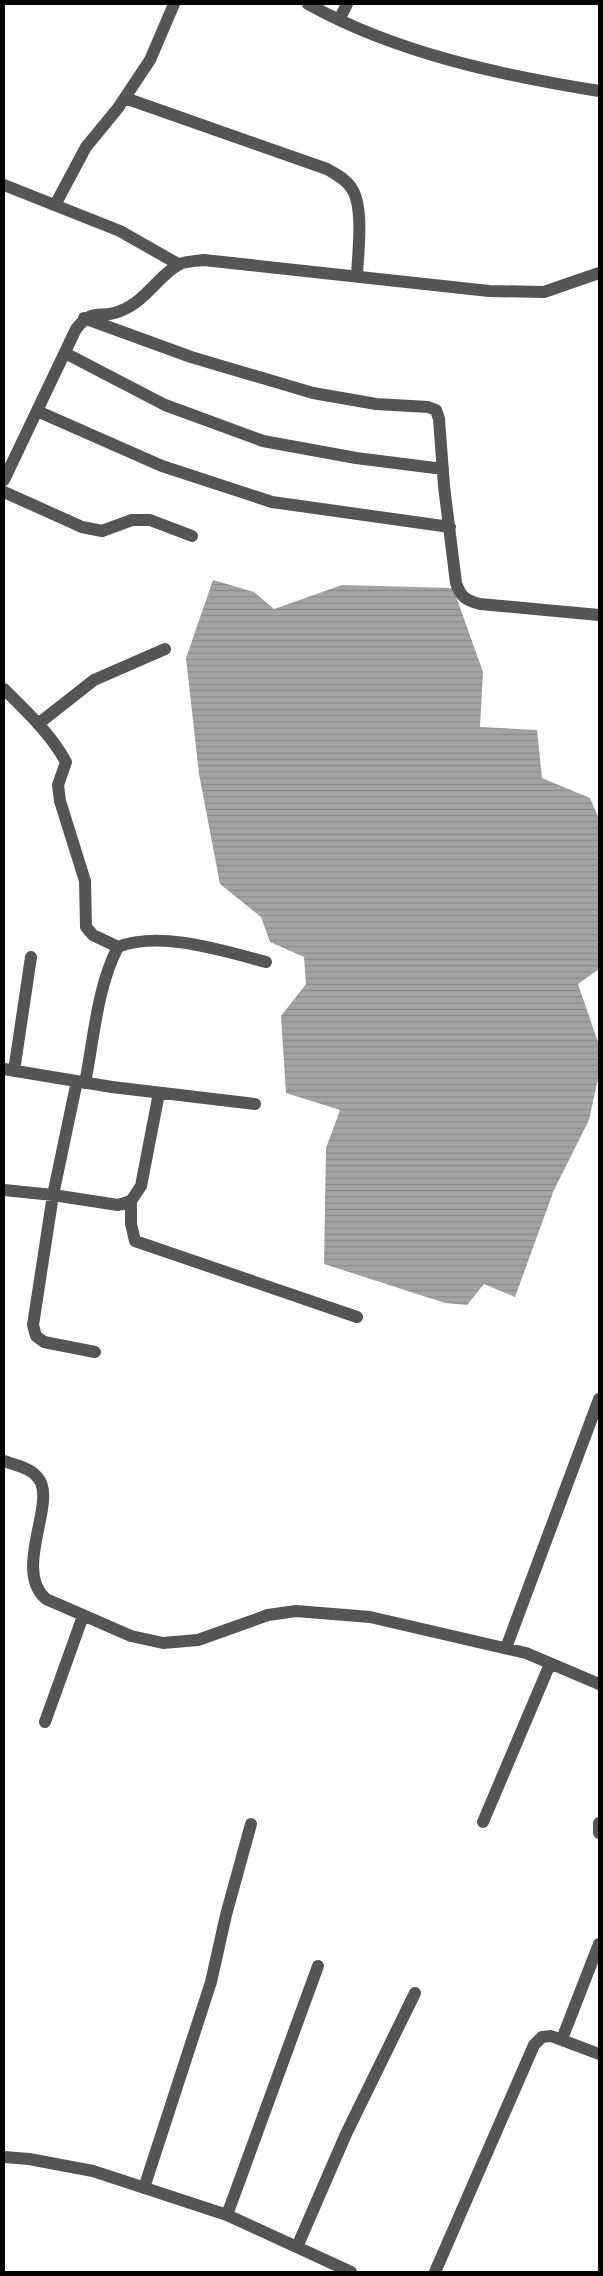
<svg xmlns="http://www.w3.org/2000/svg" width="603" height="2276" font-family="Commissioner,sans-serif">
<defs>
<pattern id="water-rules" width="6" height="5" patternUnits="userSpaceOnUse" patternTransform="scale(1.25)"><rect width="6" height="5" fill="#a3a3a3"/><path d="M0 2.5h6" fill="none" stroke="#8b8b8b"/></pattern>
</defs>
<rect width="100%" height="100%" fill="#fff"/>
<path fill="url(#water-rules)" d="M213 580 254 592 274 609 342 585 453 588 483 672 480 727 537 730 542 778 590 798 599 819V969L578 984 599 1045V1074L589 1120 554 1190 515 1297 484 1284 467 1305 445 1303 324 1264 326 1148 340 1110 286 1093 281 1016 306 984 304 957 270 942 261 917 220 884 199 774 186 658Z"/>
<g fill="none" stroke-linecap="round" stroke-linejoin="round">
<path stroke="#555" stroke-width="12" d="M308 4C396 53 500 75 599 91
M339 20 347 4
M125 98 327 169C336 174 347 180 352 189 364 207 358 253 357 275
M4 185 120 231 178 264
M55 205 86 147 118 108 150 60 174 4
M84 318 191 357 313 393 376 404 428 407 436 410 439 419 444 486 456 583C461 597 465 600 480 604L599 615
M65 353 165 405 263 441 356 458 443 469
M37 411 162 466 272 502 450 527
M4 480 76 329C94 306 100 320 120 311 145 302 157 277 178 265 184 261 197 261 204 260L489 291 544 292 599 273
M4 492 82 527 102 531 132 520H150L192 536
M4 689C26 711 51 734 66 762L58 785 60 801 85 881 86 927 93 935 118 947
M38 724 94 680 165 649
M4 1069 112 1087 255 1104
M14 1071 31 957
M77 1081 53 1195 33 1325 36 1336 44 1342 95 1352
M85 1083C94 1038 97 987 118 947 160 930 224 951 266 962
M4 1190 53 1195 118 1205 131 1201 141 1186 159 1093
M131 1201V1224L135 1241 357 1317
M4 1461C15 1465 31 1468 38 1478 58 1501 12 1570 46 1599L131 1636 163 1643 198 1640 268 1615 296 1611 370 1617 526 1653 599 1684
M506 1648 599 1399
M45 1722 83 1616
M483 1822 550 1664
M599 1823V1833
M562 2039 599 1944
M4 2157 29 2159 93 2171 227 2215 351 2272
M144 2188 211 1982 226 1915 251 1824
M227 2215 318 1966
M297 2247 346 2134 415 1993
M435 2272 534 2045 542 2037 551 2036 599 2054"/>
</g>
<rect width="603" height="2276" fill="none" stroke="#000000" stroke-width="10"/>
</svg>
